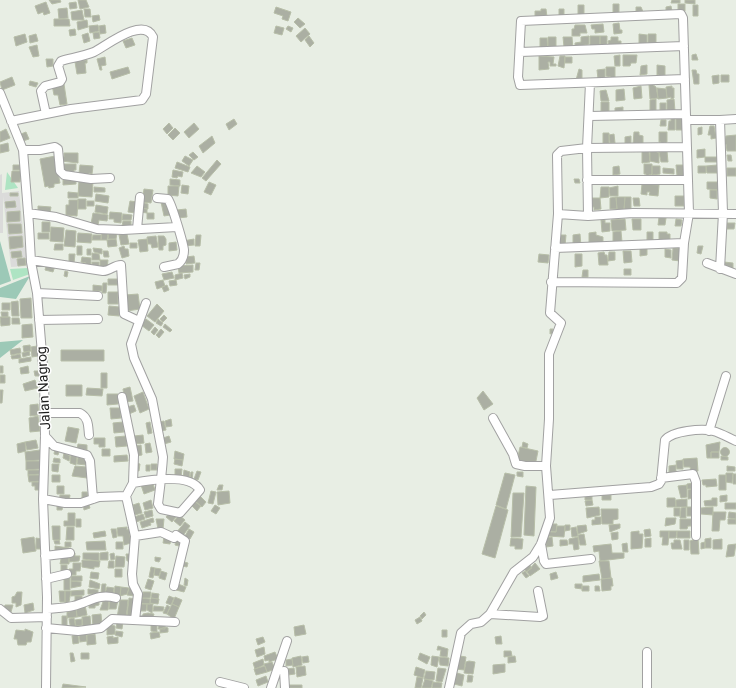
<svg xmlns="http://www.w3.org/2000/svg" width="736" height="688" font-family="Roboto,sans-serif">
<rect width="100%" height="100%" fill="#e8eee4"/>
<path fill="#dbdbda" d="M2 174V193L19 191 27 266 11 267 3 196V233H0V175Z"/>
<path fill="#aee4c3" d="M7 172 18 188 5 190Z
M28 268 30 274 13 280 10 269Z"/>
<path fill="#9cc9b7" d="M0 241 11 281 0 285Z
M30 276 16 299 0 297V288Z
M23 340 0 358V342Z"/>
<path fill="#abafa3" stroke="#b7bea8" d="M49 0H60L61 2 52 4Z
M78 0H86L89 7 80 9Z
M672 0H680V3H671Z
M685 0H695V4L685 3Z
M46 2 50 13 44 15 43 12 38 14 35 6Z
M76 2 77 8 70 9 69 3Z
M613 4H619V14H613Z
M678 4H685V11H678Z
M578 5H584V15H578Z
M693 5H698V16H693Z
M671 6 672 11H666V7Z
M276 7 291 12 288 21 282 19 283 16 274 13Z
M636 7H641L644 14 636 13Z
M67 8 68 18 59 19 58 9Z
M84 9H90L91 17H85Z
M541 9H546L547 17H535V11H541Z
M559 9H564V16H559Z
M82 10 84 20H72L71 12Z
M99 15 100 20 93 22 92 16Z
M298 18 305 24 300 28 294 22Z
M54 19H69L70 26H54Z
M87 20 88 27 78 30 77 22Z
M619 23 620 30H622V33L614 34 613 24Z
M603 24 604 32 595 33V29H592L591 25Z
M98 25 99 31 90 33 89 26Z
M105 25 106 33 100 34 99 26Z
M575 25H585L587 33H580V36H572V29H574Z
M276 26 284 28 282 35 274 33Z
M288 26 293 28 291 32 286 29Z
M305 28 310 34 301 42 296 36Z
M75 29 76 35 70 36 69 30Z
M99 32 100 38 94 39 93 33Z
M88 33 90 41 84 43 82 35Z
M25 34 27 42 16 46 14 37Z
M36 34 38 41 30 43 29 36Z
M639 34 647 35V44L639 45Z
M648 34H656V44H648Z
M309 36 314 43 310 47 305 40Z
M589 36V44L575 47V43L581 42V37Z
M590 36H600V47H590Z
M600 36H607V47H600Z
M548 37H556V50L548 51Z
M563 37H572L573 49 564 47Z
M611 37H618V41H621V45L609 46 608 41 611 40Z
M132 38 135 45 126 48 123 41Z
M540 38H547L548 51 540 50Z
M37 45 39 56 33 57 29 47Z
M696 54 698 60H692V55Z
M620 55V66H615L614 56Z
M623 55H637L636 63H631L630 66H623Z
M539 56 554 57 553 64H556V66H550V62H548L549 69 539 70Z
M560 56H565L564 68 558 66Z
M105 57 106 65 101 66 102 70H100L97 59Z
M565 57H572V63H565Z
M46 59H53V66L47 67Z
M87 60V63H85L86 73 77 74 75 62Z
M647 65V74L640 75 641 66Z
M657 65 665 66V77H659V75H657Z
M128 67 130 73 112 79 110 72Z
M606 67H615V79H611V77L606 76Z
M579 69 582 70V80H576Z
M605 69V79H598L597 70Z
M692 70H696L697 74H699V84H694Z
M719 75V83L713 84 712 76Z
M721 75H729V82H721Z
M12 77 15 85 2 90 0 82Z
M30 81 38 83 36 87 29 85Z
M64 84 67 104 60 105 58 95H54L52 85Z
M652 84 656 87 658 98 650 99 649 85Z
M641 86 642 98 634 99 633 88Z
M672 86V88H674V98L671 99V97L667 98 666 87Z
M657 88 666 89 667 98 658 99Z
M624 89 625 100 616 101V90Z
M606 90 609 101H601L600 91Z
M656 99V110L650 111V100Z
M674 99 675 111H667V100Z
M601 102H609V113L601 111Z
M660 103H666V111L660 110Z
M623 107V111L615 112V108Z
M676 117 683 119 684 130H676Z
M671 118H675V130H668L669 121H671Z
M234 119 237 124 229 130 226 124Z
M661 120H666V126H660Z
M169 123 173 128 167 134 163 129Z
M194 123 199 129 189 138 184 132Z
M710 126H714L716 138 711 139V135H708Z
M702 127V134L698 135V128Z
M175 128 180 133 173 140 168 135Z
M6 129 10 138 0 142V132Z
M26 132 29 139 23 141 21 134Z
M634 132H639V135L643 136V143L633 144Z
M659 132H667V142L661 144V142H659Z
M603 133H609V144L603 145Z
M614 134 615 143H610L609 135Z
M736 135V151H727L726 144H725L726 136Z
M212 136 215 143 203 153 199 146Z
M631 136V144H625V137Z
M8 143 9 151 0 153V145Z
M705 149V157L697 158V150Z
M653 150 659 153V163L650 161V151Z
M642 151H649L650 162 642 163Z
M667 151 668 162H661L659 152Z
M193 152 198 157 194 160 189 155Z
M64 153H78V163L61 161V157H64Z
M727 155H731L732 161H728Z
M55 156 60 183 54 184V187L49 188 48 186 45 187 40 159Z
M185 156 193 160 189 166 182 161Z
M705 157H717V162H705Z
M217 160 221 164 206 181 202 178Z
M177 162 190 167 188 172 175 168Z
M62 164H76V170H74V172H62Z
M644 164H652V174L646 176V174H644Z
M13 165H20V170H13Z
M80 165 93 166 92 174 89 173 88 178H82V174L79 173Z
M676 165H684V176H677Z
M717 165V173H707L706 166Z
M197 166 205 172 201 177 191 173Z
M619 166 620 174 613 175V167Z
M652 166H660V174L652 175Z
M698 166H706V173H698Z
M663 168 674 169V174L663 173Z
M727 168H736V176H727Z
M173 170 183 172 182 177 178 176 177 178 172 177Z
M12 171H21L20 182H11Z
M76 179V184L63 185V180Z
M170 179 180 180V186L170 185Z
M574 179H579L580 183H575Z
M79 180 93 181 92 197 78 196Z
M209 182 216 185 211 195 204 192Z
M707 182H718V190L707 189Z
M642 184 659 185 658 196 649 195 650 192H647V195L641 194Z
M182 185 189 186 188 194 181 193Z
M168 186H179L178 196 168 195Z
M618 186V196H610L609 188Z
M94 187 105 188V192H94Z
M601 187H609V197L600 198Z
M144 189 153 190 151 203 142 202Z
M710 190H717V199L710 198Z
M68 192 78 193V198H68Z
M10 193H18V196H10Z
M96 194 109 196 108 203 95 201Z
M675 196H684V206H675Z
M616 197 617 209H610V198Z
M616 197H625L624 210H617Z
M625 197H631V210H624Z
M590 198H600L601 209 594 210V207H590Z
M633 198H639L640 206H634Z
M78 199H86V209H78Z
M69 200H78L77 216 66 215V205H69Z
M15 201 16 207 6 208 5 202Z
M87 201H94V206H87Z
M130 201 138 202 136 213 128 212Z
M167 201 170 215 164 216 161 202Z
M140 202 148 204V209L140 208Z
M96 205 108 207 107 214 95 212Z
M38 206 51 207 50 213 38 212Z
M140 208 147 209V213L140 212Z
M186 209 187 217 178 218 177 210Z
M20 211V221L7 222V212Z
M110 212 122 213 121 223 114 222V219H109Z
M93 213 108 215 107 221 99 220 98 225 91 224Z
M147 213H154V219H147Z
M123 214 132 215 131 220H122Z
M659 217 666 218 665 225H658Z
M625 219 626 230 612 231 611 220Z
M632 219H641V230H633Z
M676 219 682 220 681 226H675Z
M601 220H605V223H610V231L602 232Z
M123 221H131V228L119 230 120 226H122Z
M42 222H50V232H42Z
M727 223H735L734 229H727Z
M8 224H21L22 233 9 234Z
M51 227 64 228 63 242 50 241Z
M66 230 76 231 75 247 64 246Z
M621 231 622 242 613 243V232Z
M102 232 108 233 107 240H101Z
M109 232 117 233 116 239H108Z
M596 232V235L603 237V243L589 244V233Z
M647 232H653V240H647Z
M659 232H667V234H670V240H659Z
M38 233H49V239H38Z
M78 233 92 234 91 243 77 242Z
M127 234 129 244 121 245 119 235Z
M580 234 581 246H573V235Z
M93 235H101V240H92Z
M196 235H201L200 246H195Z
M557 235H566L565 246H559Z
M22 236 23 247 10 249 9 237Z
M156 236 158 247 152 248 151 244H148L147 237Z
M158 236H164L166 239V245L163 246V250H159Z
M116 239 117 246 108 247 107 240Z
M147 239 148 251 140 252 138 240Z
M194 239V245L184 246 183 241Z
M176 242 177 250 169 251V243Z
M130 243H137V248H130Z
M55 244H63V250H54Z
M77 246H82V255H77Z
M124 246 125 249H128L129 256 122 258 119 248Z
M698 246H703L701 254 697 253Z
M640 247H647V255L640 256Z
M93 248 102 249V254L94 252Z
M673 248H680V261L672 260Z
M87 249H91V255H87Z
M665 249 671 250V258L665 257Z
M21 251 22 257 12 258 11 252Z
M103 251H108L109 257H104Z
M623 251H631L632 262 624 263Z
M604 252 605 255H607L608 265H599L598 253Z
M609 252H615V260L608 261Z
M92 253 99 254 100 260H92Z
M69 254H75L74 263H69Z
M539 254 549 255 548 263 538 262Z
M575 254H582V266L575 267Z
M194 256 195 263 186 264V257Z
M82 257 91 258V267L86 266V263L81 262Z
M25 258 26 265 18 266 17 259Z
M100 260H108L107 270H100Z
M92 262H99V268H92Z
M724 262 733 263V269L723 268Z
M47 263 55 266 53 272 45 270Z
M196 263H200L199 270H195Z
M193 265V272L179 273 178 266Z
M624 269H631V275H624Z
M583 270H588V277H582Z
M65 271 68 272 67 277 64 276Z
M172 272 174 278 164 280 162 274Z
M182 273 183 278 175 280V275Z
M190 274V277L185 279 184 275Z
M108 279H118V285H108Z
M163 280 165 286 157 289 155 282Z
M176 280 177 285 170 286 169 281Z
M103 283H107L106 293H102Z
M93 285 102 286V291H93Z
M167 285 169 290 164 292 162 287Z
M108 292H118V304H108Z
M138 294 140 309 127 311 125 295Z
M31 298 32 318H21L20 299Z
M18 301 19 316H12L11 302Z
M2 303H10V310H2Z
M157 304 164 311 155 322 147 316Z
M109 306 120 307 119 316 108 315Z
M1 312H8V317H2Z
M164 315 167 318 163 322 160 319Z
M0 317H10V325L1 326Z
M12 318H19L20 324H12Z
M146 319 154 325 149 331 141 325Z
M158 319 163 323 161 326 156 323Z
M32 324 33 337 22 338V325Z
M165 324 172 330 170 332 163 327Z
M155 327 158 330 154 335 151 332Z
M161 329 164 332 159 338 156 335Z
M550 329H553V333L550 334Z
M30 345 31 351 24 352 23 346Z
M37 346 38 356 32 357 31 347Z
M20 348 21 353 11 355 10 350Z
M61 350H104V361H61Z
M29 351 30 355 23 357 22 353Z
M20 354 21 358 12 359 11 356Z
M31 357V361L19 363V359Z
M0 366H3V373H0Z
M28 366 29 373 21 374 20 368Z
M34 371H38L39 376H35Z
M101 373H107V388H101Z
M0 375H5V383H0Z
M35 380 38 388 25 391 23 384Z
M66 385H82V396H66Z
M130 387 133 401 125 402 123 389Z
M87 388 103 389 102 396 86 395Z
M0 390H3L2 403H0Z
M483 391 493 404 484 410 477 398Z
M143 392 149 409 140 413 134 396Z
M107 394H118V404L107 405Z
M38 404 39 415 30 416V405Z
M134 405 136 411 129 414 127 407Z
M110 408H120L121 418 111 419Z
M38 416 40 431 30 432 29 418Z
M171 419 172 426 166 427 165 421Z
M164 421 166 430 160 431 159 422Z
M123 422 124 432 114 433 113 423Z
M150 422 152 433 148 434 146 423Z
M68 427 79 429 76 443 65 441Z
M143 435 144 443 135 444 134 436Z
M126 436 127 446 116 447 115 437Z
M169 436 171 442 164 444 163 438Z
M94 438H105V447H99V444H94Z
M36 440 38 448 27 450 25 442Z
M25 442 26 451 18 453 17 444Z
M523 442 528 444 527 448 522 447Z
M720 442 719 452H711V458H707L706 445Z
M150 443 152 452 146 453 145 444Z
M78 444 87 445V450L77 449Z
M141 445 142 455 136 456 135 446Z
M520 447 538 451 535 466 517 461Z
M720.5 452a4.5 4.5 0 1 1 9 0a4.5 4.5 0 1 1-9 0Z
M55 448 60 449 58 455 54 454Z
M102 449H110V456H102Z
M40 450V460L26 461 25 452Z
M175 451 184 454 183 460 174 459Z
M711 452H719V458H711Z
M64 453 70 456 69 461 63 458Z
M71 454 77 456 76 465 70 463Z
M127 455 128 461 114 462V456Z
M721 456 728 457V460H721Z
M78 457 87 460 86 465 77 464Z
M54 458 60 459V463L53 462Z
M697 458 698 471H691L690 467H684L683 459Z
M175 459 183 460 182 466 174 464Z
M683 460V469H677L676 461Z
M26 461H40V469L26 470Z
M135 463 140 464 139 471 134 470Z
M52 464H59L58 472 52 471Z
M151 464H157V470H151Z
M146 465H150V471H146Z
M676 465V473L669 474V466Z
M75 466 87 467V478L72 476Z
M727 466 735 467V471H727Z
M175 469H182L181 477H175Z
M28 470H40L41 474 28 475Z
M184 470 190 472 189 479 183 478Z
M197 471 201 472 198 480 194 479Z
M191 472H193L192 479H190Z
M517 472H523V477L517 476Z
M505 473 515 475 506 509 496 505Z
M726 473H733L732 483 726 482Z
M733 474H736V484H733Z
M28 475H40L41 481 29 482Z
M52 475H60V482H52Z
M719 475H726V490H719Z
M716 479 717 486 706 487V485H703L702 480Z
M152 481 155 490 144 494 141 485Z
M32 482H40V490H35V486H32Z
M695 483V489H687V484Z
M219 485H223L222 490H217Z
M687 485V497L681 498 678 486Z
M57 486H64V494H57Z
M526 486 536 487 534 536 524 535Z
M693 489 694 498 688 499V490Z
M211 491 216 492 213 504 208 503Z
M229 491 230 503 218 505 217 492Z
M82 492H87L88 499 82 500Z
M513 493H524L521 537H511Z
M60 495H70L69 502H59Z
M585 495H592V500H585Z
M602 495H611V500H602Z
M727 495V501L720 502V496Z
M200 496 206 502 202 507 195 501Z
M667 498H675L676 507H667Z
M712 498H717V506H705L704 501 712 500Z
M687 499V507H676V500Z
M151 500 153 508 145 510 143 503Z
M592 500 593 505 586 506 585 501Z
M194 501 201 506 197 511 191 505Z
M88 502 90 508 84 510 83 503Z
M139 503 142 513 135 515 133 505Z
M725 503H736V509H725Z
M57 505H63L62 510H57Z
M215 505 220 508 216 514 211 511Z
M496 506 508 510 495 558 482 554Z
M599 507 600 515 587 518 586 508Z
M686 507V518H680L681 508Z
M687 507H692V516H687Z
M713 507V515L701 514V508Z
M674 508H680V516H674Z
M601 509H618V519L613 520V524H602Z
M152 510 153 516 146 518 144 512Z
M170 512 176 517 172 522 166 517Z
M713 512H726L725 520H720L719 531H712Z
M729 512 736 513V519L728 518Z
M68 513H75V526H64V521H68Z
M143 514 145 519 136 522 134 517Z
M179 515 185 520 180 526 174 521Z
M595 517H601V524L592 525V520H595Z
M153 518 154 522 150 523 151 525 142 528 140 522Z
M666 518H676L675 524 665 526Z
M76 519H81V527H76Z
M156 519H164L163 529H158Z
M680 519H692L691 526H688L687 529H680Z
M728 519H736V524H728Z
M185 522 190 526 182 537 176 533Z
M551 524H557L556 532 550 531Z
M620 524V528L610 532 609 525Z
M565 525H570V530L565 531Z
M586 525 587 531 578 534 577 526Z
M52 526H60V540H53Z
M557 526H565L564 537 547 536 548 532H556Z
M67 527H74V540H66Z
M127 527V530L129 529 131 543 124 545 123 536H118L117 528Z
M576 527 578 536 572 537 571 528Z
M111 529H116L117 537 113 538Z
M189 529 194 532 190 539 185 536Z
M650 529 651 536 645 537 644 530Z
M105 531 106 536 94 538 93 533Z
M639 531V534H643L642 548 631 549V532Z
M660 531H669L668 545H662L663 537H660Z
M669 531H677L676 538H669Z
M677 531H690V538H677Z
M618 532V539L612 540 611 533Z
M584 534 586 545H580L578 535Z
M34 537 36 551 23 553 21 539Z
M164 537 171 539 170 544 163 543Z
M552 537 553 546 546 547V543L545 544 546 538Z
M578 537 579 549 574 550 573 544H569V539Z
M36 538 42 539V549H36Z
M511 538 523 539 522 549H515V546H510Z
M651 538V547H645V539Z
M693 538H698L699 554H691L690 541 693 540Z
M711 538V548H705V539Z
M722 539V549H713V540Z
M59 540 60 544H55L54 541Z
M560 540H567L568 545 560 546Z
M674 540H680L682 549H672L671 543H674Z
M684 540H689V550H684Z
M105 541 106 550H87L86 542Z
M176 541 180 543 179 546 175 545Z
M65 542H71V547H65Z
M116 542H123V549H116Z
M705 542V548L701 549V543Z
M627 543 628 552H623L622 544Z
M611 544 612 553H624V558L600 561 599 551 594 552 593 546Z
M736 544 734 556 726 557 728 545Z
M55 546 69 548V552H55Z
M108 552V560H100V553Z
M75 553V556H80L79 561 69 562V554Z
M83 553H99V561L83 559Z
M114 553 115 559 111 560 110 554Z
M62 554H69V564H60Z
M126 554H131L132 561H127Z
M116 556 125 557 124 567H115Z
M155 557 161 558 159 562 155 561Z
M82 560 100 561 99 567H94V569L82 567Z
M109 561H114V568H108Z
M599 561H609L611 578 602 579Z
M184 562 188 563 187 567 182 566Z
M73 563H81L80 571H76V575H69V569H73Z
M535 563 540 569 530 576 527 572Z
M529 564 532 568 526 572 524 568Z
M61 565H67V572H61Z
M151 567 155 568 153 578 149 577Z
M155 568 161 569 159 576 154 575Z
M115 569H122V577H115Z
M161 571 167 573 165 580 159 578Z
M525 571 529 576 526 578 522 573Z
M91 572 99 573 98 579 90 578Z
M556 572 558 578 551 580 550 574Z
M599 574 600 580 583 582V576Z
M64 576H70V590H64Z
M71 576H82V581H71Z
M185 578 188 580 187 586 184 585Z
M612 578 613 586H611V590L602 591 601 579Z
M148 579 154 581 151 590 145 588Z
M90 580 100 584 99 589 89 587Z
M71 581 81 582V586L71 588Z
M102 584H106L105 594 101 593Z
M178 584 186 587 184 592 176 590Z
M575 584H582V589L575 588Z
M115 586 121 587 120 596 114 595Z
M582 586H589V591H582Z
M595 586H599L600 591H595Z
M107 587 114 588 113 595 105 593Z
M121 587 129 588 127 594 120 596Z
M129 588 134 589 135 596 127 595Z
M88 589 98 590V594H88Z
M84 590V595L71 596V591Z
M59 591H65V602H60Z
M65 591H71L69 602 65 603Z
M17 592H22L21 605 16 607V603H12V597L15 596Z
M143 592H151L150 598H139L140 594H143Z
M152 593 159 594 158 599 151 598Z
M75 596H82V600L75 601Z
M169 596 174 598 171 605 166 603Z
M175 597 182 600 179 607 172 604Z
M129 598 137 599 135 616H127Z
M140 598 150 599V604L138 603Z
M151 598 159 599 158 604 150 603Z
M101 599H109L108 610H100L103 602 100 601Z
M110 599 118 600 116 609H109Z
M99 600V605L95 606V608H89V601Z
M120 600H128L126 619 117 618Z
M33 603 34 610 25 613 24 605Z
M140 604H147L146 611H139Z
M147 604H153L152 613 147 610Z
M172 604 179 607 174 619 167 614Z
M5 605H13L11 612 3 611Z
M85 605 87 615 77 617 76 606Z
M167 605 170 607 167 614 163 613Z
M154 606 164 607 163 611H153Z
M76 608 77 617 67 618V612H70L69 609Z
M424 612 426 615 422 619 420 616Z
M148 613 154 614 152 621 142 620 143 614Z
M101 614 102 625 93 627 92 615Z
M62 616H67V626H62Z
M90 616 91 627 83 628 82 617Z
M420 617 422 621 417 624 415 620Z
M74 618 76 629 71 630 69 619Z
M82 619V625L76 626 75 620Z
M117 622H123L122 629 116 628Z
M107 624 115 626V634L107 635Z
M151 624H157V632L151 631Z
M159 625H165V629H158Z
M304 625 306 634 295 636 294 627Z
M165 627 168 628V632L160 633V629Z
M25 629 33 632 31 642H27L26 645H18L17 639H14L16 630 25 631Z
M442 630H447V637H442Z
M116 631 123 632 122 637 115 635Z
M159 632 160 637 151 639 150 633Z
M86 633 87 641 80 642 79 634Z
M95 634 96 644 87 645V635Z
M78 635 79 643 73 644 72 636Z
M113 636V638L118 637V643L108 644 107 637Z
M501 636 502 644H496L495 637Z
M263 637 265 642 258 645 256 639Z
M438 646 448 649 447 657 440 656 441 650H437Z
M264 647 265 654 257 657 255 650Z
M504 651H511L512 656 504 657Z
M275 652 278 659 269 662V660L265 661 264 656Z
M70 653H73L75 661 71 662Z
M81 653H89V659H81Z
M420 653 430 657 427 664 418 659Z
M301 656 302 665 293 667 292 658Z
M308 656 309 662 303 663 302 657Z
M432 656 439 657 437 667 431 665Z
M460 656 466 657 464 670 456 669Z
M515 656 516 662 508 663V657Z
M439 657 449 658 448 666 440 665Z
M263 659 264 665 255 669 253 663Z
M292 659 293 665 286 666V660Z
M469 661 475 662 473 674 464 673 466 662Z
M272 662 275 669 267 672 264 664Z
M505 664V672L493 674V665Z
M265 666 267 672 256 675 254 669Z
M305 666 306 675 297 677 296 667Z
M416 667 425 670 423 678 414 675Z
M294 668 295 674 288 675 287 669Z
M438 668 446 669 442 682 436 681Z
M426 671 435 672 434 680 424 679Z
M457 673 464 675 462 686 454 684V675L456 676Z
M468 675 473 676 472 682H467Z
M266 676 268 682 258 686 256 680Z
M417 677 423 678 421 688H415Z
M425 679 433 681 431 688H422Z
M433 682 442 683 441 688H432Z
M63 684 86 687 62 688Z
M286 685H302V688H285Z"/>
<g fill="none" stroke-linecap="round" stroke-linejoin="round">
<defs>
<path id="minor" d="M520 52 684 46
M0 93 23 150 29 225 31 262 37 293 44 378 45 436 43 499 47 597 46 688
M590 116 686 114
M687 120H720L723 213 720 269
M720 120 736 119
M11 121 71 109 142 100 146 94 153 37C143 16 106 46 94 52 84 56 72 58 61 61L58 66 62 79 60 82 45 86 41 91 46 114
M23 150H40L55 147 58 149 60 171 64 175 91 179 110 178
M587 180H688
M157 198 168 199C172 205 183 242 184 250 184 256 182 261 178 264L164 267
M28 213 56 217 97 229 123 230 177 227
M558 214 588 216 633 213 736 214
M588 216 587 148 590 83
M137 229 140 197
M555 248 684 243
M31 260 103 271C110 271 114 265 121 265L124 314 139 321
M707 263 736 274
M551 282 677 283 682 278 684 243 689 213 683 18 681 14 521 21 518 77 520 85 685 79
M37 293 98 296
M39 320 98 319
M122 397 134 455 133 483 126 496 135 536 132 574 133 584 138 594 135 620
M45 413H80C89 418 88 426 89 435
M493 418 513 454 516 464 525 466H546
M709 431 726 376
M45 436 54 446 87 455 90 461 93 499
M661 478 693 474 696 482V536
M133 483C149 480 190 473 200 490L180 513 161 509 158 504C160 488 162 473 163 457L152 399 134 358 131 344 146 303
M550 495 651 487 659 484 661 481 665 440C672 431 702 428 713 431 721 433 729 438 736 441
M43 499 65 503H81L99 497 126 496
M135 536 161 532 174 538 176 535 185 541 174 586
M541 544 544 561 546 564 591 559
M45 556 70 553
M46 579 67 574
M0 609 11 618 47 617
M47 609C56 608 65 608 73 606 90 602 98 593 116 598
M490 614 540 617 543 616 538 591
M46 628 78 631 101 628 112 619 175 622
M647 652V688
M284 671 285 688
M220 682 244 688
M271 688 287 641
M449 688 461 633 471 624 481 622 490 614 514 572 533 557 541 544 550 518 546 466 549 419V354L561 323 550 313 558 214 557 155 561 151 587 148 686 147"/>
</defs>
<use href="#minor" stroke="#a1a1a1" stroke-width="10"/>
<use href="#minor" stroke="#fff" stroke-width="8"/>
</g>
<g text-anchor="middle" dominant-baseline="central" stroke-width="3" stroke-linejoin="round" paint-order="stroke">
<g font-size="14" fill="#1d1d1d" stroke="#fff">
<text transform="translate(43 388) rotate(-93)">Jalan Nagrog</text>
</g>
</g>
</svg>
